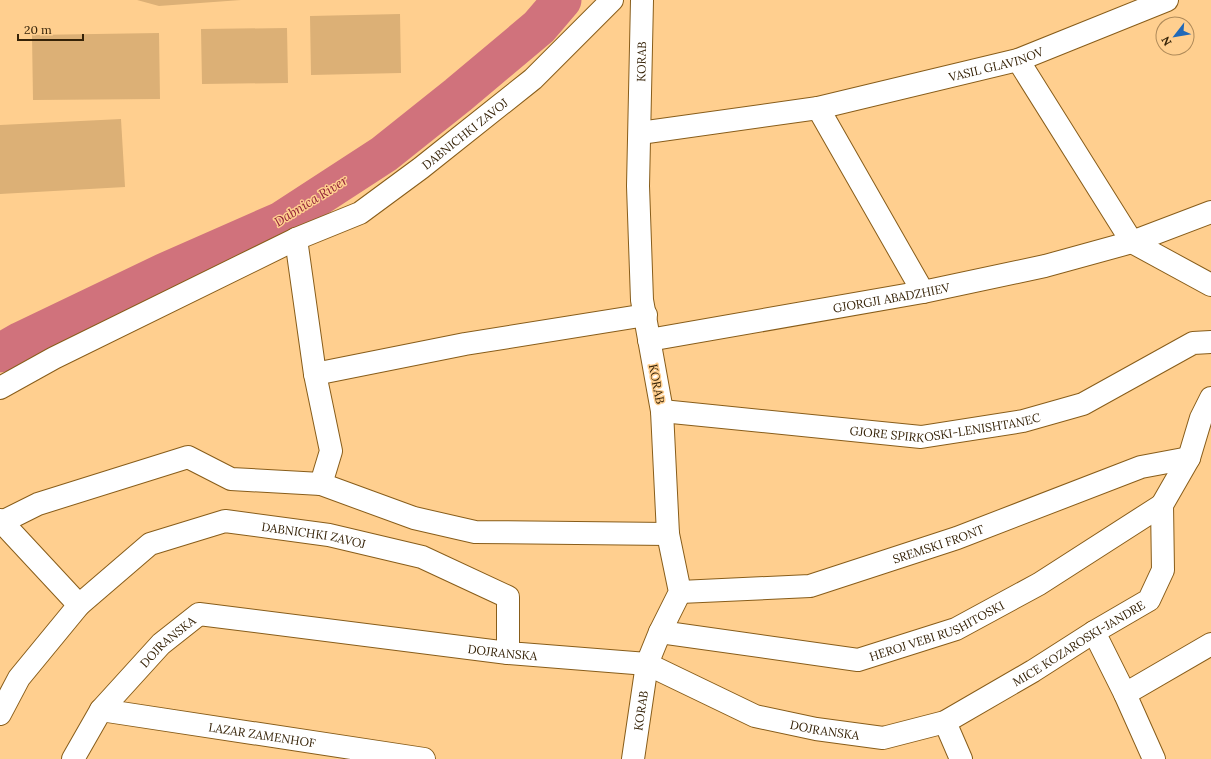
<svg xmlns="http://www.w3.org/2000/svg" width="1211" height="759" font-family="Lora,serif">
<rect width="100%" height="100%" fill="#ffcf8f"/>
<path fill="#dcb076" d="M137 0H241L159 6Z
M400 14 401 73 311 75 310 16Z
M287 28 288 83 202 84 201 29Z
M159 33 160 99 33 100 32 35Z
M121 119 125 187 0 194V125Z"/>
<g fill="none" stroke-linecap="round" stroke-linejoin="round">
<path stroke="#d0727c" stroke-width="39" d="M0 353 21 341 165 272 281 221 384 154 458 95 539 27 562 0"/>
<defs>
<g id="street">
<path d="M1018 60 1132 242 1211 285"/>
<path d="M818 108 923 292"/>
<path id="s1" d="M640 133 818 108 1018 60 1167 0"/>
<path d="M296 239 315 374 331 451 321 484"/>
<path id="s2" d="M649 340 923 292 1045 266 1132 242 1211 212"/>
<path d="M315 374 465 344 646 315"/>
<path id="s3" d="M0 388 54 358 296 239 360 213 421 168 533 79 612 0"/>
<path id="s4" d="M662 411 921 437 1023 421 1083 404 1193 343 1211 342"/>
<path d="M0 520 79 605"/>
<path d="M0 523 38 504 188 457 231 479 321 484 414 518 475 532 668 534"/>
<path id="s5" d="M680 592 810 586 957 538 1141 467 1189 458"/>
<path id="s6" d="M660 632 858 660 956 629 1039 584 1162 505"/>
<path d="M1094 632 1125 694 1154 759"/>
<path d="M1125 694 1211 644"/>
<path id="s7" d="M101 710 424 759"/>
<path id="s8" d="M0 714 19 678 79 605 150 544 225 521 329 535 422 557 508 597V653"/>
<path d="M945 722 961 759"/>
<path id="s9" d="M73 759 101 710 161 644 199 614 508 653 647 664 755 716 816 729 883 738 945 722 1033 671 1094 632 1149 600 1163 570 1162 505 1189 458 1201 418 1211 398"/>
<path id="s10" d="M633 759 647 664 660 632 680 592 668 534 662 411 642 300 638 186 642 0"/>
</g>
</defs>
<use href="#street" stroke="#885d1a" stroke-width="24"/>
<use href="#street" stroke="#fff" stroke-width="22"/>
</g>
<g text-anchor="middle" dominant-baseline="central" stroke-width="3" stroke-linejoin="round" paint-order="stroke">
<g font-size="12" fill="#362308" stroke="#ffcf8f">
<text stroke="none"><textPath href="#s10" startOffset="709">KORAB</textPath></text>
<text stroke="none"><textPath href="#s1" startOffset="363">VASIL GLAVINOV</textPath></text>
<text stroke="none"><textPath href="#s3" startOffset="532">DABNICHKI ZAVOJ</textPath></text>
<text stroke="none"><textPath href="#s2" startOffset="246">GJORGJI ABADZHIEV</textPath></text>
<text transform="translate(657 384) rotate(79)">KORAB</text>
<text stroke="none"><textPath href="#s4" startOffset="285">GJORE SPIRKOSKI-LENISHTANEC</textPath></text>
<text stroke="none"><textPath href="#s8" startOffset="397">DABNICHKI ZAVOJ</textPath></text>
<text stroke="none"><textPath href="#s5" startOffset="265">SREMSKI FRONT</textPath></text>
<text stroke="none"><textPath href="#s6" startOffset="284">HEROJ VEBI RUSHITOSKI</textPath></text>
<text stroke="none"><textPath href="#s9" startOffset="152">DOJRANSKA</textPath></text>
<text stroke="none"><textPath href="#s9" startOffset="1114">MICE KOZAROSKI-JANDRE</textPath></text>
<text stroke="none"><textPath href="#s9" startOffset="500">DOJRANSKA</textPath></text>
<text stroke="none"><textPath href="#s10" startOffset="49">KORAB</textPath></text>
<text stroke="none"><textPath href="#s9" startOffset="836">DOJRANSKA</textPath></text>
<text stroke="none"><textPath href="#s7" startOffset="163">LAZAR ZAMENHOF</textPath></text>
</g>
<g font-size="13" font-style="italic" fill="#912038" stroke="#ffcf8f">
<text transform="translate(311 201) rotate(-32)">Dabnica River</text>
</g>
</g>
<g transform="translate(1175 36) rotate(239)"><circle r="19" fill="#ffcf8f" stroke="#af8a59"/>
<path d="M0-3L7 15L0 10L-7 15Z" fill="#2069b9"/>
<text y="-6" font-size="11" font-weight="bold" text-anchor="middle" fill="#362308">N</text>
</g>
<path d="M18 34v6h65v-6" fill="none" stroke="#362308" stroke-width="2"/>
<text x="24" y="34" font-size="12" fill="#362308" stroke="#ffcf8f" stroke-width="3" paint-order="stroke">20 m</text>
</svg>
